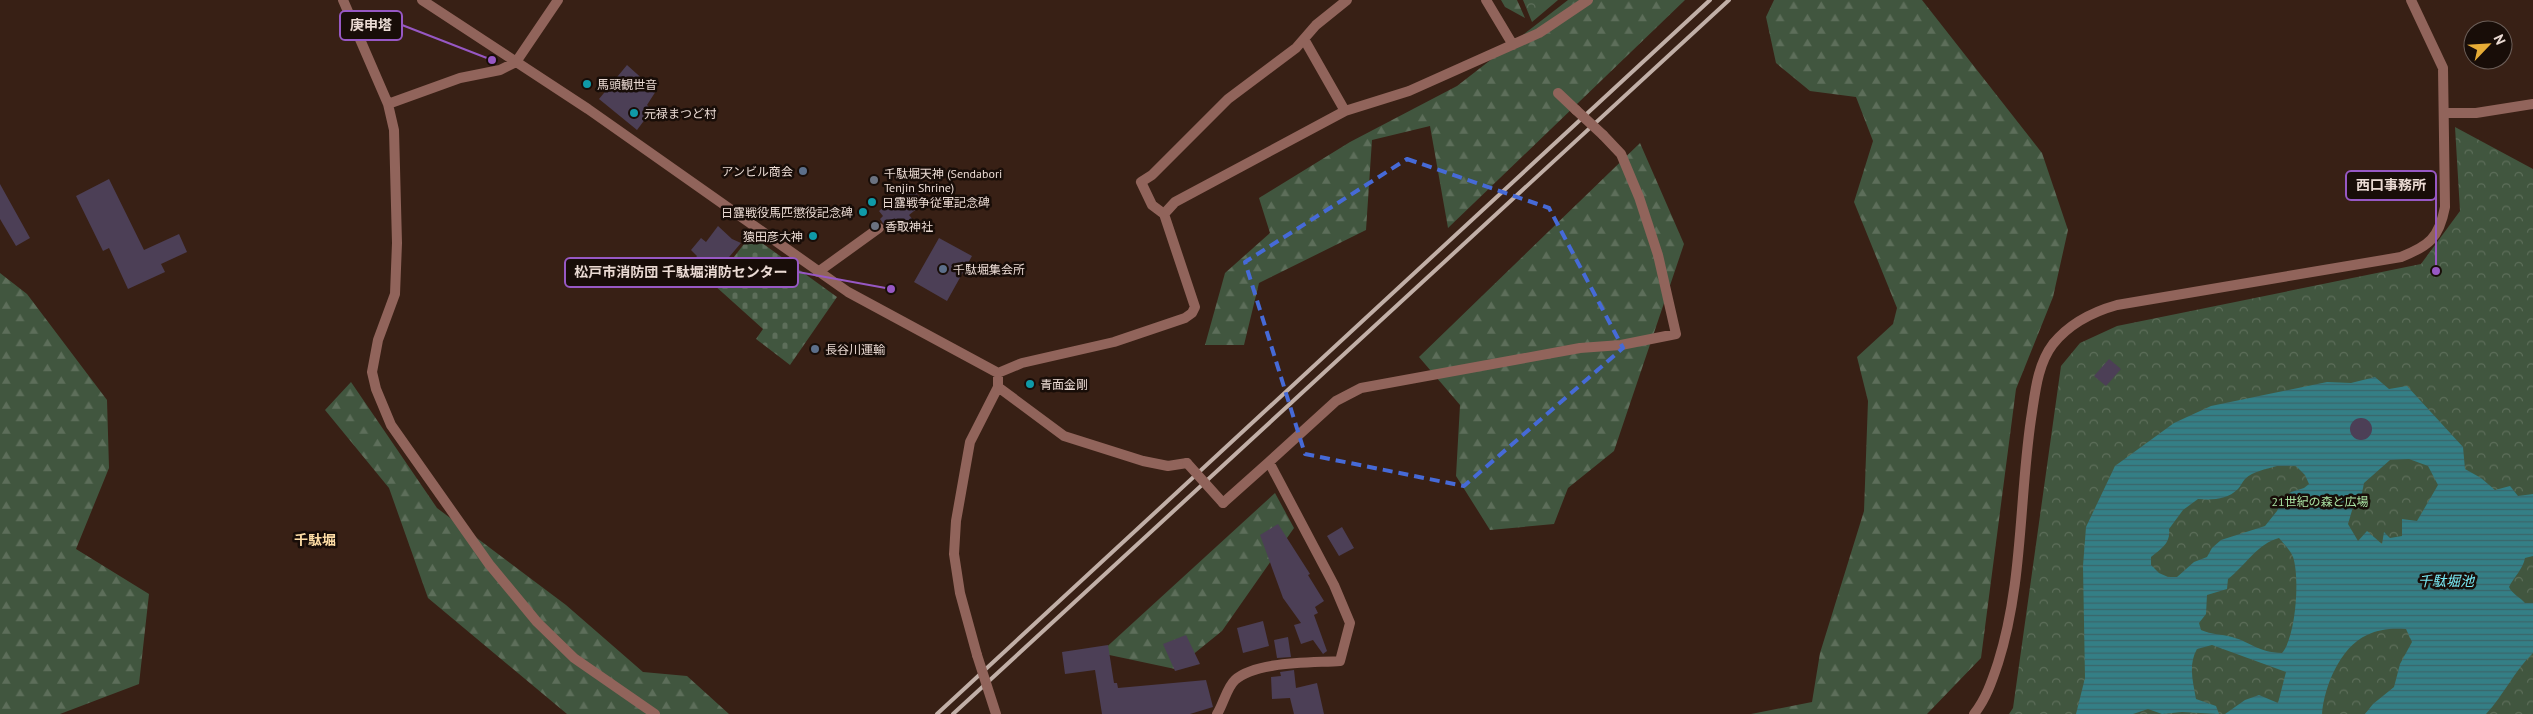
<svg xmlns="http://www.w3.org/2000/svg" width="2533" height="714" font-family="'PT Sans','Noto Sans JP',sans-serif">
<defs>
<pattern id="forest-firs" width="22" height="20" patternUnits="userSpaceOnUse" patternTransform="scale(1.25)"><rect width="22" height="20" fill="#41563f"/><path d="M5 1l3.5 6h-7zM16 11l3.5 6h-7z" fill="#5d6e5a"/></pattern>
<pattern id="cemetery-stones" width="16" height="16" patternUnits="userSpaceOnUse" patternTransform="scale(1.25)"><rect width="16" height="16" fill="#41563f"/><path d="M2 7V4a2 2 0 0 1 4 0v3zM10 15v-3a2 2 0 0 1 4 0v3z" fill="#5d6e5a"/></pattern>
<pattern id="park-crowns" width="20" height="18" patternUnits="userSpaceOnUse" patternTransform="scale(1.25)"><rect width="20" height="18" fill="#41563f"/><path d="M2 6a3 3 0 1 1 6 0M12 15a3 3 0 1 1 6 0" fill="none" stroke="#5d6e5a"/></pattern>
<pattern id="water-rules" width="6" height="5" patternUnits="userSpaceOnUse" patternTransform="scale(1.25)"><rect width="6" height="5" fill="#347f86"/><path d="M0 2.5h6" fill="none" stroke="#3b666a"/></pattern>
</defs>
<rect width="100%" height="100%" fill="#382015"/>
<path fill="url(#forest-firs)" d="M1501 0H1517L1525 18 1505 7Z
M1568 0H1685L1448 228 1430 126 1372 140 1366 230 1259 283 1244 345H1205L1225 273 1270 233 1259 198 1350 142 1457 86Z
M1774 0H1922L2042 153 2068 230 2053 297 2016 389 1981 658 1927 714H1751L1812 702 1820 653 1864 511 1868 401 1857 357 1893 324 1897 308 1854 202 1873 141 1856 97 1810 91 1776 63 1766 17Z
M1640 143 1684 244 1614 451 1568 488 1554 524 1490 530 1456 476 1460 405 1419 357Z
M0 273 27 294 107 400 109 468 76 549 149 594 139 684 60 714H0Z
M351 382 437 508 566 605 643 672 687 676 729 714H567L428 598 389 488 325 410Z
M1275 493 1294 528 1222 631 1175 669 1100 653Z"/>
<path fill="url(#cemetery-stones)" d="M751 235 837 297 790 365 756 339 763 329 713 284Z"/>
<path fill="url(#park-crowns)" d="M1523 0H1558L1532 22Z
M2455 127 2533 169V714H2009L2013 708 2061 366 2080 343 2117 326 2421 264 2460 211Z"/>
<path fill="url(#water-rules)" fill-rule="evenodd" d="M2375 377 2389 389 2407 386 2463 447 2465 469 2481 478 2495 490 2510 486 2518 496 2533 494V556L2525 558C2523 569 2514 577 2509 587 2512 594 2520 597 2525 603H2533V653C2514 671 2504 695 2486 714H2365L2373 704 2394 687 2400 664 2412 642 2406 629C2392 628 2379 629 2367 635 2340 647 2324 687 2322 714H2225L2245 700 2259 695 2278 703 2286 672 2212 645 2197 649C2188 665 2193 682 2196 699L2216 706 2219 714 2182 712 2162 714 2148 709 2133 714H2076L2085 678 2083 566 2086 527 2115 466 2174 423 2211 406 2327 382 2351 383ZM2409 459 2428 466 2438 485 2417 521 2402 519V536L2390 538 2384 532 2382 544 2367 531 2358 541 2348 524 2353 507 2360 503 2364 483 2390 460ZM2277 466H2296L2305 475 2309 484 2304 488 2291 492 2283 499 2277 511 2265 526 2221 540 2212 548 2207 557 2194 562 2177 577H2168L2159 573 2151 565V557C2161 549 2171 543 2169 529L2183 510 2198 499C2212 500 2227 500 2238 489 2241 486 2242 482 2245 479 2253 471 2267 469 2277 466ZM2279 538C2283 543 2291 551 2293 557 2300 577 2296 637 2282 653 2257 652 2253 643 2232 637 2221 634 2212 635 2201 630L2199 623 2206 614 2207 595 2227 589 2228 579C2245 566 2258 543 2279 538Z"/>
<path fill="#4c3f56" d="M627 65 656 91 647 105 652 110 637 130 599 99Z
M109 179 144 250 179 234 187 252 161 264 165 272 128 289 109 248 103 251 76 196Z
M0 184 30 238 16 246 0 219Z
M913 189 924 203 909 215 913 220 897 232 894 228 889 232 880 219 883 216 879 211 895 198 898 201Z
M718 226 732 239 741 243 713 276 694 260 697 256 691 250 701 238 706 242Z
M939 238 972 256 947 301 914 282Z
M2109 359 2121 369 2106 386 2094 376Z
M2350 429a11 11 0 1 1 22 0a11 11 0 1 1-22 0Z
M1278 524 1310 574 1308 575 1324 601 1315 607 1318 613 1314 615 1327 651 1323 654 1313 640 1301 644 1294 625 1301 623 1283 598 1260 535Z
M1342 527 1354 548 1339 556 1327 536Z
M1263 621 1269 646 1243 653 1237 628Z
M1186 635 1200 664 1175 671 1163 644Z
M1288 637 1291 657 1277 658 1274 640Z
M1108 645 1114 683H1117L1118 688 1206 680 1213 707 1190 714H1102L1095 670 1065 674 1062 652Z
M1294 670 1296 688 1317 683 1324 714H1294L1290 698 1272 699 1271 677 1281 676 1280 672Z"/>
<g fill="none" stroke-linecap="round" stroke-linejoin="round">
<path stroke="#91645b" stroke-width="10" d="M818 272 879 228"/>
<path stroke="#91645b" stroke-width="10" d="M343 0 388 104
M422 0 588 109 848 292 998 373 1022 363 1114 342 1185 318 1192 313 1195 307 1164 214 1175 202 1345 111 1409 91 1539 33 1588 0
M558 0 516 62 500 70 460 78 388 104 394 130 397 243 395 294 378 340 372 372 376 389 391 425 489 564 537 622 574 658 655 714
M1486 0 1513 45
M1304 39 1345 111
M1558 93 1576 110
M2445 113H2476L2533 104
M1164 214 1152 205 1141 182 1152 175 1228 99 1296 48 1316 25 1347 0
M998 387 1064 436 1143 461 1168 466 1187 463
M1269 462 1336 401 1361 388 1580 348 1621 345 1676 334 1658 255 1639 197 1621 154 1603 135
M977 655 960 593 954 554 956 521 970 442 998 387V373
M1217 714C1223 705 1227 687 1235 680 1256 661 1312 663 1340 661L1350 623 1334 585 1269 462 1223 503
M1974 714C1986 699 1992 681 1998 663 2023 584 2019 501 2031 419 2035 394 2037 365 2053 344 2070 323 2092 312 2117 305L2401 257C2429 246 2439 238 2445 207L2443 68 2411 0"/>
<path stroke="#c1afa7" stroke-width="4" d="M937 714 1710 0
M953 714 1729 0"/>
<path stroke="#91645b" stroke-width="10" d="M1576 110 1603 135
M1187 463 1223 503
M977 655 996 714"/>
</g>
<path fill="none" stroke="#466ad7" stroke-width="4" stroke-dasharray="10 6" stroke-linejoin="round" d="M1407 159 1549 208 1623 348 1464 486 1305 454 1245 262Z"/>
<g fill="#0f9aa8" stroke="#180d08" stroke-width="2">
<circle cx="587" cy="84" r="5"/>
<circle cx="634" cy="113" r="5"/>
<circle cx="872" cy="202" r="5"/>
<circle cx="863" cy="212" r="5"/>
<circle cx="813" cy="236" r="5"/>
<circle cx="1030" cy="384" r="5"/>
</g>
<g fill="#5c6f8a" stroke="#180d08" stroke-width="2">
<circle cx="803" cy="171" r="5"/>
<circle cx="943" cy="269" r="5"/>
<circle cx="815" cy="349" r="5"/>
</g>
<g fill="#6b7280" stroke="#180d08" stroke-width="2">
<circle cx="874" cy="180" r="5"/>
<circle cx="875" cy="226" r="5"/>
</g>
<g text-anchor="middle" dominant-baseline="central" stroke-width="5" stroke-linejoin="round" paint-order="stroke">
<g font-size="12" fill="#eadad3" stroke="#180d08" text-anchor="start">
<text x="597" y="84">馬頭観世音</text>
<text x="644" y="113">元禄まつど村</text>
<text x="793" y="171" text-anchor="end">アンビル商会</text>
<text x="884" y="173">千駄堀天神 (Sendabori<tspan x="884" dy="14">Tenjin Shrine)</tspan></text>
<text x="882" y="202">日露戦争従軍記念碑</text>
<text x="853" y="212" text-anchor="end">日露戦役馬匹懲役記念碑</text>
<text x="885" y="226">香取神社</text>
<text x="803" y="236" text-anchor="end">猿田彦大神</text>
<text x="953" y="269">千駄堀集会所</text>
<text x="825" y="349">長谷川運輸</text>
<text x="1040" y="384">青面金剛</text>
</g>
<g font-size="12" fill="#aae3a3" stroke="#180d08">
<text x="2320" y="501">21世紀の森と広場</text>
</g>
<g font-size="14" font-weight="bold" fill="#fedda5" stroke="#180d08">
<text x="315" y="540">千駄堀</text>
</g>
<g font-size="14" font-style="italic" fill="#78e8f3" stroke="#180d08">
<text x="2446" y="581">千駄堀池</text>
</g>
</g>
<path fill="none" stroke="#9758c4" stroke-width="2" d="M492 60L402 25M2436 271L2436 185M891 289L798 272"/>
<g fill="#9758c4" stroke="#180d08" stroke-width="2">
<circle cx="492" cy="60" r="5"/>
<circle cx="2436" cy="271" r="5"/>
<circle cx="891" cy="289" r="5"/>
</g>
<g fill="#180d08" stroke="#9758c4" stroke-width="2">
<rect x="340" y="11" width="62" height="29" rx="5"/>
<rect x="2346" y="171" width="90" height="29" rx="5"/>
<rect x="565" y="258" width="233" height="29" rx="5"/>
</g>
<g font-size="14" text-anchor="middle" font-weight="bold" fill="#eadad3">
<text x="371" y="30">庚申塔</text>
<text x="2391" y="190">西口事務所</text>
<text x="681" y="277">松戸市消防団 千駄堀消防センター</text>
</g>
<g transform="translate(2488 45) rotate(65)"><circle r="24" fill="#180d08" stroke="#6c5f59"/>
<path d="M0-4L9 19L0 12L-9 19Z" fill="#e7ac36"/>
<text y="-8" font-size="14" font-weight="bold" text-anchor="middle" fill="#eadad3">N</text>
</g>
</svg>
